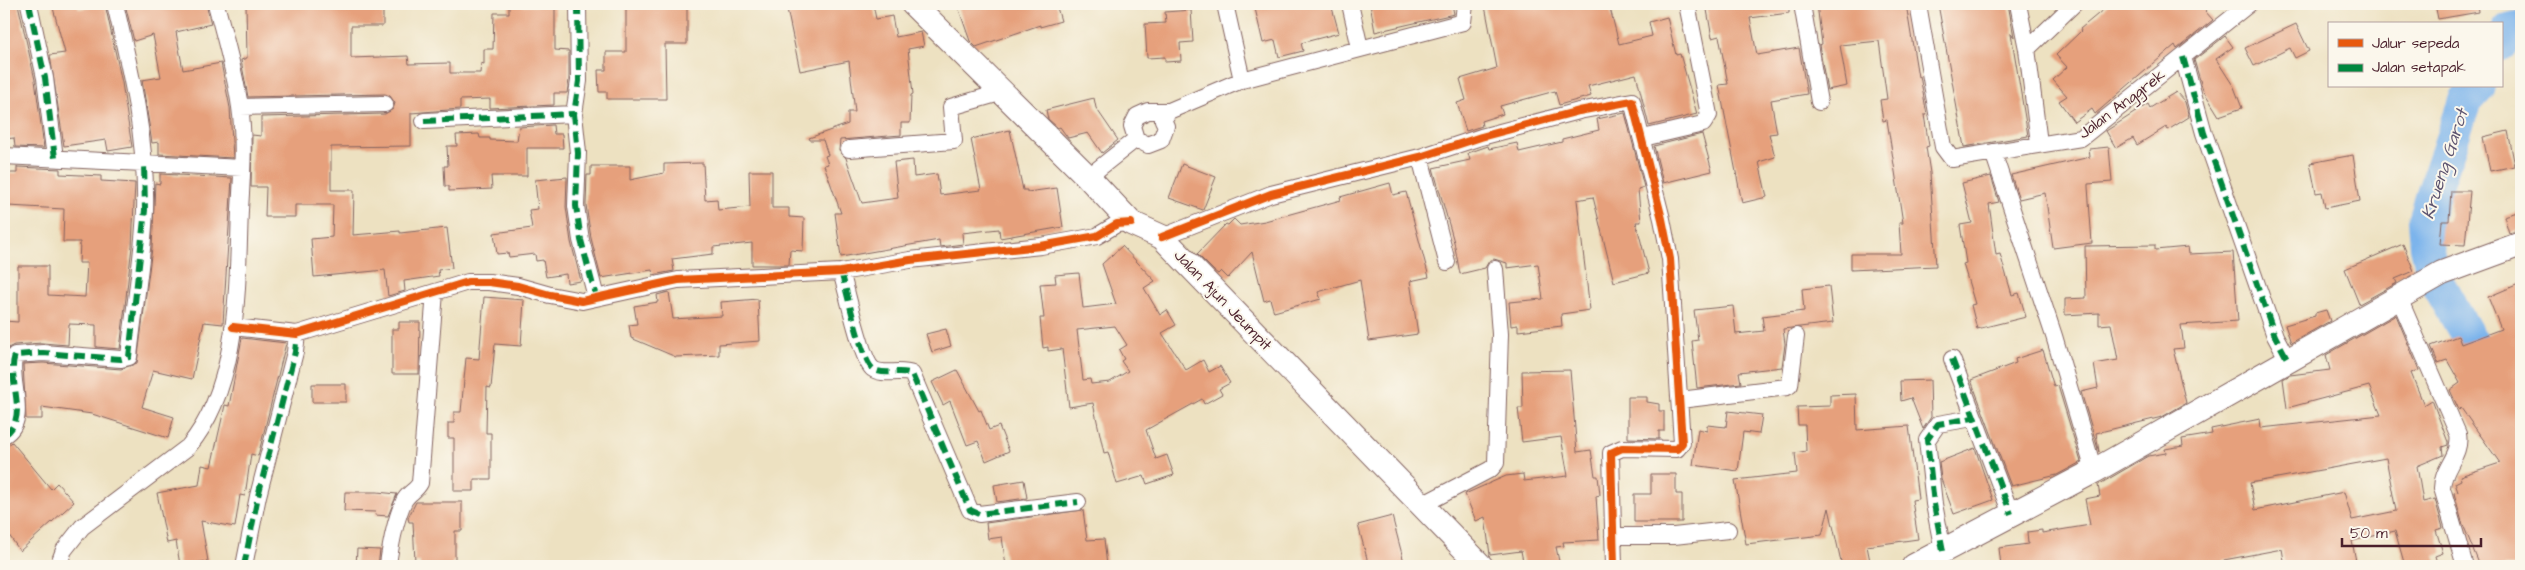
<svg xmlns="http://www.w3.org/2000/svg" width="2525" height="570" font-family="'Architects Daughter',sans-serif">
<rect width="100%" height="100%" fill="#fbf7ec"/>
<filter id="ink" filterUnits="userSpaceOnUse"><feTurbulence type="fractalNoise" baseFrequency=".02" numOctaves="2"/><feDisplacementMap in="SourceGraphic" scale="10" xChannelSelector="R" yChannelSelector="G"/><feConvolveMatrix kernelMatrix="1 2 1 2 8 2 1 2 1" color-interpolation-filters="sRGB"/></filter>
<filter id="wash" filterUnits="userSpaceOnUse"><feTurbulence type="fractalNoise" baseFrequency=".0096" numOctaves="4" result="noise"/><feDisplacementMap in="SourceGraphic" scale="20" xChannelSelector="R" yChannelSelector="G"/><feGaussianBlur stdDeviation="1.12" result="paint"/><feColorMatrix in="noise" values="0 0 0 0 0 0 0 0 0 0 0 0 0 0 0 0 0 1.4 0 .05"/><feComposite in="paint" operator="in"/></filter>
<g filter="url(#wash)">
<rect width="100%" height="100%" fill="#ede1c1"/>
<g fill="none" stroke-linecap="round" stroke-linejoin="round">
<path stroke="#7cb4ec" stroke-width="34" d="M2501 45 2508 30 2521 27
M2479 86 2465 101 2434 191 2425 220 2427 247 2434 277 2469 338 2501 381 2521 397"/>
</g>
<g id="blocks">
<path fill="#e6a07b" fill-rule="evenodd" d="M4 4H18L35 80 44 148 15 147 14 138 4 139Z
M52 4H77L79 9 105 4 122 83 132 147 108 151 106 140 64 146 50 55 65 53Z
M125 4H162L164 9 189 4H206L211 24 176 32 183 70 221 63 230 108 233 158 159 154V142L152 143 142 80 161 77 153 35 134 41Z
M246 4H383V26H351V58L408 56 409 64 450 63V73H480L481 63 484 64V49H493L494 13H509V6H555V50L569 51V80L567 93H554V105L490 108V99L460 100V109L411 113V146L331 147V190H354L353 235 400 231V233L447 228 452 268 438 270 439 276 404 281 405 291 388 296 385 270 314 277 311 239 332 237 333 205H295V217H265L266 187H251L252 135 261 136V117L385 114 393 109 395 103 390 96 385 94 248 97 241 60 247 58Z
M626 4H687V44H665L666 99H607V92H599L598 70H606V52H626Z
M786 4H873L876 19 892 16 896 37 921 32 924 46 908 49 913 94 911 95 910 123H901V135L840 140 839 150 846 158 862 203 898 198 894 162 913 160 914 177 937 174 940 195 981 190 971 139 1010 130 1023 190H1027V192L1057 188 1063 227 1000 238 999 229 962 233 963 244 940 247 939 240 841 257 835 213H841L824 165 828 164 825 156 828 155 823 140H810L809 138 848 124V112H855L849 61 800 71Z
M957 4H1056L1061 21 1040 27V25L976 47 970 41Z
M1254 4H1331L1339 33 1301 43 1303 51 1279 57 1275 40 1263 43Z
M1370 4H1452L1454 14 1375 32Z
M1495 4H1609L1619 44 1652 36 1649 22 1667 17 1676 55 1680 54 1697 114 1649 126 1636 74 1588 86 1591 96 1559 105 1555 91 1500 106 1503 114 1481 121 1482 126 1466 131 1457 103 1466 100 1460 79 1497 68 1485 6Z
M1706 4H1789V13L1750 18 1757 55 1799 48 1807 94 1771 100 1777 133 1769 134 1775 157 1759 162 1767 197 1742 203 1719 85 1728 84 1719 36 1712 38Z
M1817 4H1906L1918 77 1920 76 1927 115H1924L1929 146 1926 147 1930 173 1936 266 1851 270V254H1901L1899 223H1903L1887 120 1883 121 1880 100 1887 99 1879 41 1840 45 1847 86 1827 90 1819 45 1822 44Z
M1938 4H2008L2014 37 2011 33 2028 136 1964 147Z
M2110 4H2213L2205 11 2213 20 2177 49 2175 45 2095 114 2092 109 2074 122 2059 101 2067 96 2053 80 2067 67 2056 55 2081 31 2080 29Z
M2435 4H2478L2479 12 2438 19Z
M1191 10 1193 42 1180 43 1181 61 1165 62V57L1147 58 1145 24 1166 23 1165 12Z
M2296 24 2309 51 2295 58 2290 48 2254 66 2245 48Z
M2225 36 2233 47 2216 59 2234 87 2242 108 2219 116 2203 90 2194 60Z
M2176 92 2185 102 2189 117 2168 130 2166 127 2137 145 2133 138 2116 148 2106 131 2148 104 2150 108Z
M1094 98 1096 108 1118 140 1102 153 1088 133 1068 138 1060 127 1058 128 1048 119 1046 110Z
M1625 113 1644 187 1638 189 1641 222H1636L1649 273 1614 282 1593 197 1577 200 1590 310 1561 314 1562 326 1518 331V325L1511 326 1509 302 1543 299 1538 264 1507 268V263L1494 259 1489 261 1485 268 1460 274 1454 242 1433 168 1470 160 1468 153 1488 146 1489 149 1517 143 1519 152 1562 142V139L1599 130 1597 119Z
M553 125 554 134H562L563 148H527V176H491L492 189 449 191V186H445L444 166H448L447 146H457L456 135 479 134 480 138H490V140L517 141 519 127Z
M2508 131 2515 166 2490 171 2483 137Z
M1702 134 1712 171 1663 183 1654 146Z
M2109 147 2112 182 2088 184V187L2092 243 2053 248 2045 193 2019 199 2011 175 2090 157 2089 149Z
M2353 155 2360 201 2325 208 2322 192 2316 193 2310 163Z
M703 163 705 200 717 199 718 210 750 207 749 171H772V208H789V217L804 218 803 251 790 250 789 265H752V243L713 247V254L672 259 674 271 653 275 652 270 601 278 591 238 586 205 587 175H591V166H630V180L664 173V164Z
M1182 164 1216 177 1203 210 1169 198Z
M17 167 60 169V174L101 176V181L135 183 132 246 120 349 96 347V325L69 324 68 345 42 343 14 345 8 348 4 360V321L18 322V266H48V295L85 297 87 263H79L80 242H63L64 209 8 206V198H4V173H17Z
M160 174 232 178 223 324 204 322 192 379 153 370 142 407 174 417 168 438 92 414 42 407V419H26L23 364 43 363 121 369 137 363 152 248 155 183 160 184Z
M1991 176 1999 202 1989 204 1996 255 2000 254 2012 295 2019 293 2026 317 1977 329 1971 305 1975 304 1963 264 1966 263 1960 225 1972 223 1962 183Z
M567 177 566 207 571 242 581 281 567 283 566 274 546 277 543 260 536 261 535 254 509 257 508 253 497 254 494 233 532 228 529 210 538 209 535 180Z
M1390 183 1393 195 1406 192 1429 277 1410 281 1418 334 1369 341 1360 280 1318 292 1321 299 1274 312 1270 299 1264 301 1252 252 1228 278 1221 271 1218 274 1214 271 1197 254 1226 224 1228 225 1234 219 1240 225 1265 221 1341 200 1340 197Z
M2451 191H2470L2465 245 2440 244 2442 221H2449Z
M2521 211V230L2509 233 2504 216Z
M2403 244 2414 271 2395 279 2397 283 2359 304 2345 269Z
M2155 245V250L2188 247 2189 254 2233 252 2238 321 2181 325 2184 348 2173 349 2186 403 2162 417 2096 433 2099 452 2081 392 2098 388 2094 364 2118 360 2111 324 2099 325V313L2065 315V299L2086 298 2085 246Z
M1122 246 1155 281 1144 288 1160 315 1167 310 1176 325 1162 333 1186 370 1203 360 1209 372 1220 366 1230 383 1219 389 1222 394 1204 404 1202 399 1146 430 1156 459 1167 455 1174 475 1147 484 1144 476 1117 484 1108 452 1104 453 1093 403 1069 407 1062 349 1048 351V347L1043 348 1040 318H1044L1040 284 1056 283 1055 275 1079 273 1083 308 1116 304 1102 264ZM1115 326 1127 345 1119 350 1124 359 1121 361 1128 371 1110 382 1091 384 1090 379 1083 380 1077 330Z
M2521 283V566H2480L2462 522 2454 493 2458 492 2455 483 2461 480 2460 476 2500 463 2461 408 2459 410 2450 390 2460 383 2447 360 2438 363 2431 346 2458 336 2461 344 2501 329 2488 297Z
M1829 286 1833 323 1783 329 1785 344 1782 367 1739 372 1741 383 1697 388 1692 341 1698 340 1694 310 1733 306 1736 334 1764 331 1762 316 1804 311 1802 289Z
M669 292 673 319 722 316 721 302 758 299 760 341 719 344V355L676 357 631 338 629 325 637 324 634 306 658 302 657 295Z
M484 297 524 300 521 346 495 344 491 388 487 387 486 433H491V479H474V491H454V438H448V423H454V412H461L466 358 479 359Z
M2326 310 2330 321 2291 343 2285 325 2315 316V313Z
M2396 315 2419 370 2411 373 2424 405 2432 400 2448 442V445L2442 447 2443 455 2417 466 2423 502 2435 499 2443 528 2436 530 2443 553 2435 556 2438 566H2405L2395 531 2352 541 2357 566H2285L2282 549 2224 560V566H2001L1999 548 2028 544 2027 532 2042 530V533L2090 525 2085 499 2100 496 2098 485 2148 456 2166 453 2165 449 2183 446 2182 439 2212 434 2211 429 2260 419 2261 428 2381 415 2369 386 2287 408 2283 379 2290 375 2330 370 2326 355ZM2386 458 2396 511 2352 520 2344 492 2255 510 2250 483Z
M399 322H420L419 374H392V329H399Z
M946 329 951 346 932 352 926 334Z
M242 338 286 343 258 456 251 454 245 496 240 495 235 527 201 521 208 561 180 565 176 541 167 543 157 493 199 485 202 465 211 467 225 405 229 406Z
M2043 350 2054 387 2058 386 2081 462 2057 475 2011 486 1971 380 2016 363 2015 359Z
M957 370 979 411 981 410 989 430 999 426 1009 451 986 461 978 441 967 445 950 401 943 405 932 382Z
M1570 370 1577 452 1591 450 1595 476H1598L1600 495 1596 496 1599 540 1563 542 1564 546 1556 547 1560 566H1524L1521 551 1490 555 1485 517 1476 521 1465 494 1506 476 1523 474 1524 481 1568 476 1561 437 1522 442 1518 408H1523L1522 371Z
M4 380 7 409 5 419H4Z
M1930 380 1931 417 1923 429 1911 398 1901 401 1900 381Z
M312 384H346V402H312Z
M1856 394 1857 430 1909 426 1918 499 1912 500 1918 539 1867 546 1871 566H1842L1829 508 1822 535 1746 544 1735 480 1797 473 1795 453 1806 451 1805 425H1798L1797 407 1830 406V395Z
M1628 397H1647V402L1659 404V411H1664V431H1659V439L1628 438Z
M1728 411 1762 415 1759 434 1743 432 1738 471 1693 465 1698 429 1707 431V425L1726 427Z
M12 442 51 489 57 483 74 502 20 551 4 528V449Z
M1975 448 1993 500 1954 514 1941 479 1939 462Z
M1651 474H1676V494H1682V522H1634V494H1651Z
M1024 480 1027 498 997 502 994 485Z
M345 492H377L397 494 388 516 375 515 376 512 344 511Z
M416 502H462V531H455V562H452V566H420V562H415L413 522H409L408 518Z
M1083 510 1087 540 1104 539 1107 566H1006L1002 537 988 539 986 523Z
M1392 516 1405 566H1369L1358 525Z
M357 549 380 550 378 566H356Z"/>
</g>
</g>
<g filter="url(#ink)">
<use href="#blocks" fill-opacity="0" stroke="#836360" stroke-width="1"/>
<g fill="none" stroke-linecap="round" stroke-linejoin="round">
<defs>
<path id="street" d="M29 4 45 78 55 158
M578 4 579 81 574 114 578 153 576 206 581 240 596 297
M1225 4 1242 80
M1350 4 1360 48
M1802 4 1819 102
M1918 4 1943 147 1952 159 2081 138 2249 4
M2018 4 2027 49 2039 143
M2027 49 2074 4
M2183 57 2204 133 2275 336 2289 362
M240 107 385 104
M1148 111H1169L1163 120 1166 126 1161 140 1148 145 1136 139 1132 126 1137 116Z
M1169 111 1242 80 1463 22 1465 4
M424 121 574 114
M1643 138 1703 124 1709 115 1687 4
M849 149 954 141 951 107 1003 92
M1993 152 2054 336 2094 471
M4 156 242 168
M1420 157 1447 262
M1088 177 1136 139
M1162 237 1271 194 1420 157 1481 137 1579 111 1632 101 1662 219 1670 259 1682 443 1677 449 1622 448 1611 453 1614 566
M841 272C847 290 861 360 873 369 883 376 900 369 912 374L970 510 979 514 1078 502
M2399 298 2458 434C2462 455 2442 468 2442 488L2465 566
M233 327 297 334 468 282H489L518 286 550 295 582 301 678 280 841 272 910 260 1041 246 1097 236 1117 224 1131 223
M1952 359 2011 514
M1680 400 1787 387 1790 385 1796 336
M4 435C31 419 6 379 15 355L43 353 121 359 129 357C134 308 143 259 145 210 147 140 131 72 115 4
M1422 505 1491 469 1496 463 1500 334 1495 269
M1613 536H1674L1728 530
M1943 551 1934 504 1927 440 1938 424 1973 418
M388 564C391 543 395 520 404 501 408 493 416 491 420 483L435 292
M58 566 64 550 82 527 188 447C240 386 237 286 240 210 242 176 245 141 240 107 235 72 225 38 216 4
M244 566 258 496 295 352 297 334"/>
<path id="secondary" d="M913 4 1088 177 1131 223 1162 237 1481 566
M1914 566 2094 471 2442 273 2521 244"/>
</defs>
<use href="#street" stroke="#836360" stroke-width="18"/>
<use href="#secondary" stroke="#836360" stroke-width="26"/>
<use href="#street" stroke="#fff" stroke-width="16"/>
<use href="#secondary" stroke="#fff" stroke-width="24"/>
<path stroke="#00873e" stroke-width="6" stroke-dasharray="12 6" stroke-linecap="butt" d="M29 4 45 78 55 158
M578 4 579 81 574 114 578 153 576 206 581 240 596 297
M2183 57 2204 133 2275 336 2289 362
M424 121 574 114
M841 272C847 290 861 360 873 369 883 376 900 369 912 374L970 510 979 514 1078 502
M1952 359 2011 514
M4 435C31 419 6 379 15 355L43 353 121 359 129 357 145 210 144 162
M1943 551 1934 504 1927 440 1938 424 1973 418
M244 566 258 496 295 352 297 334"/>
<defs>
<path id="cycleway" d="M1162 237 1271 194 1420 157 1481 137 1579 111 1632 101 1662 219 1670 259 1682 443 1677 449 1622 448 1611 453 1614 566
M233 327 297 334 468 282H489L518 286 550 295 582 301 678 280 841 272 910 260 1041 246 1097 236 1117 224 1131 223"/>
</defs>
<use href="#cycleway" stroke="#fbf7ec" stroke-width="11"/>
<use href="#cycleway" stroke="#e8590c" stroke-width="8"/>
</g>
</g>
<g text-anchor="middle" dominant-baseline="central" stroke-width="4" stroke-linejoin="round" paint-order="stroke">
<g font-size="16" fill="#4a1f2b" stroke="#fbf7ec">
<text transform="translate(2122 104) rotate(-37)">Jalan Anggrek</text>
<text transform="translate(1223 300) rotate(46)">Jalan Ajun Jeumpit</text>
</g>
<g font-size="18" font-style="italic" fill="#5c536f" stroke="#fbf7ec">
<text transform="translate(2445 164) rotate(-72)">Krueng Garot</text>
</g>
</g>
<rect width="2525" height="570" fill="none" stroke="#fbf7ec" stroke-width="20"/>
<rect x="2328" y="22" width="175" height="65" fill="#fbf7ec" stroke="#b4a19f"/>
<rect x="2338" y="39" width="25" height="8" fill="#e8590c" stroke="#b4a19f"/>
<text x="2372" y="48" font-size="15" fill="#4a1f2b">Jalur sepeda</text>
<rect x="2338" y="64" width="25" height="8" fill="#00873e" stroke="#b4a19f"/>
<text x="2372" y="72" font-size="15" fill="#4a1f2b">Jalan setapak</text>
<path d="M2342 538v8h139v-8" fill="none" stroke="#4a1f2b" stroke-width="2.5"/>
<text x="2350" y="538" font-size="15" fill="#4a1f2b" stroke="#fbf7ec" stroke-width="4" paint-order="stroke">50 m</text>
</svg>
